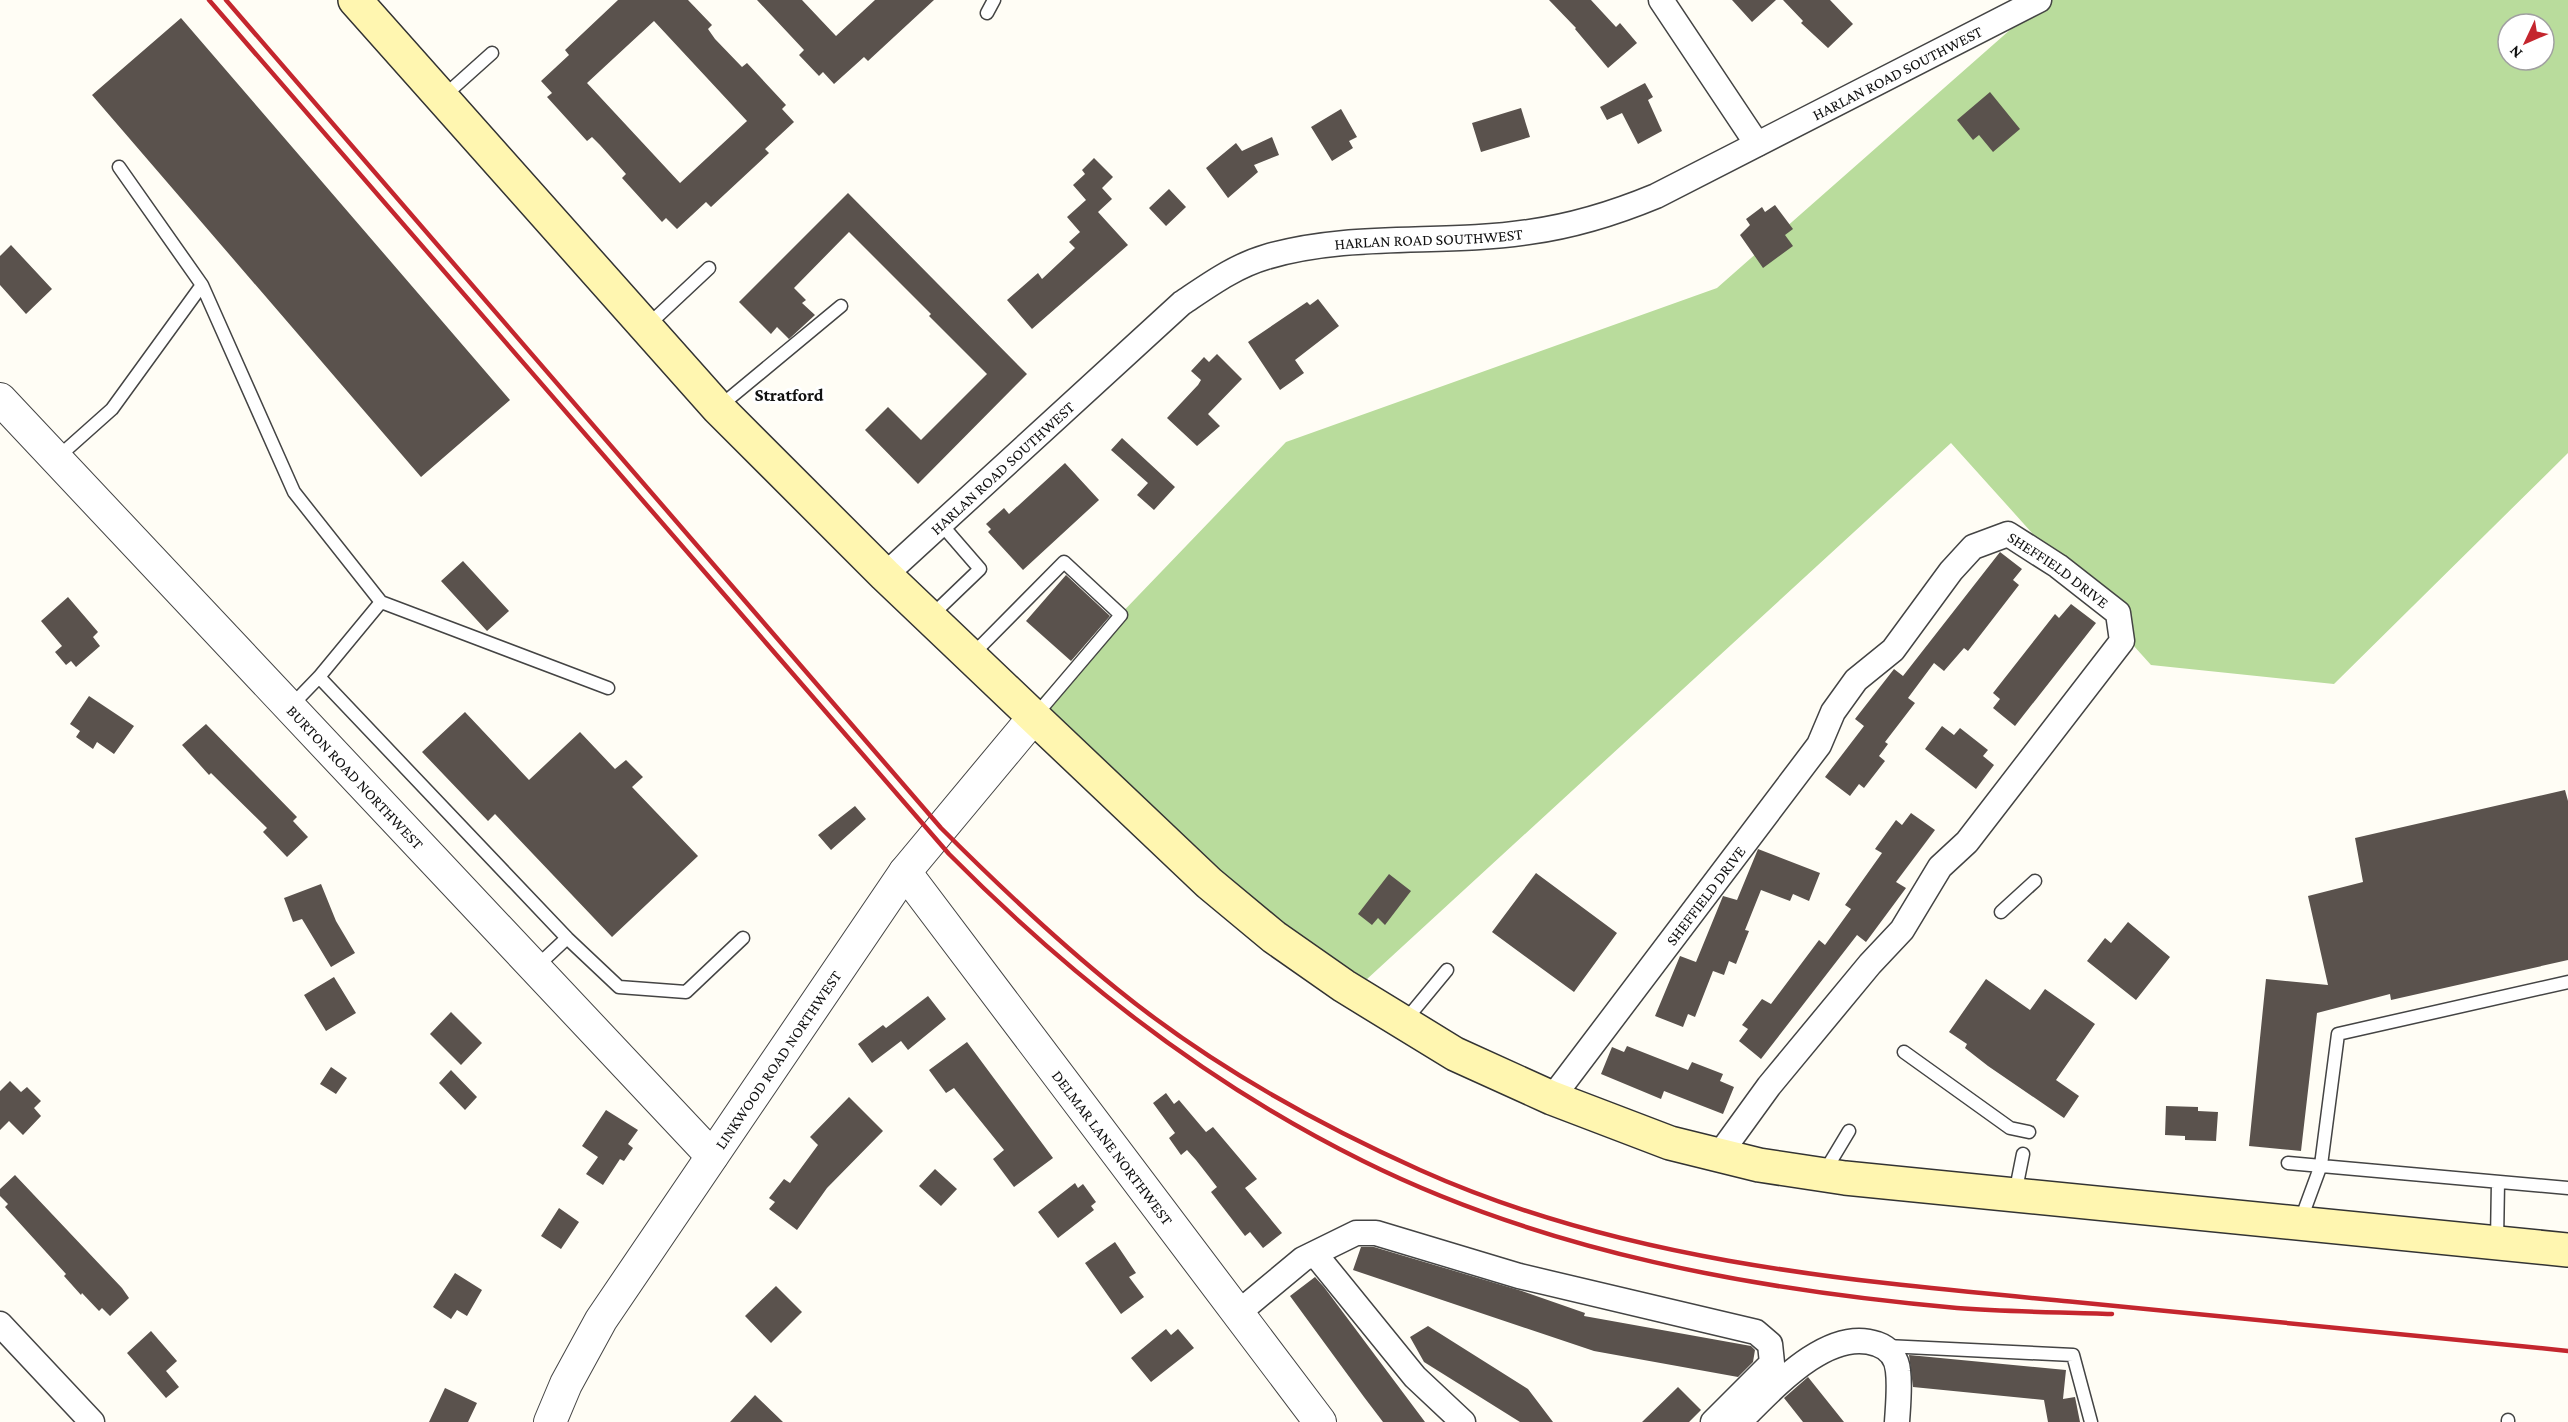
<svg xmlns="http://www.w3.org/2000/svg" width="2568" height="1422" font-family="'Crimson Pro',serif">
<rect width="100%" height="100%" fill="#fffdf5"/>
<path fill="#b9dc9c" fill-rule="evenodd" d="M2044 0H2568V453L2334 684 2151 665 1951 443 1354 991 1162 827 1038 700 1286 442 1717 288ZM2508 24H2544V60H2508Z"/>
<path fill="#5a524d" fill-rule="evenodd" d="M618 0H688L712 25 708 29 715 39 742 67 747 63 786 105 782 109 794 122 765 149 769 153 711 207 706 202 677 229 666 218 662 222 622 178 626 174 600 145 592 137 587 141 547 97 552 93 541 81 569 55 565 50ZM654 21 747 121 680 183 587 83Z
M757 0H802L836 36 875 0H934L868 61 864 57 834 84 823 72 819 76 799 55 804 50Z
M1549 0H1591L1616 27 1620 23 1637 43 1608 68 1575 29 1576 28Z
M1732 0H1776L1752 22Z
M1783 0H1830L1853 24 1828 48 1801 23 1803 21Z
M181 18 510 400 421 477 92 95Z
M1645 83 1653 97 1648 100 1662 131 1638 144 1622 113 1607 120 1600 107Z
M1990 92 2020 129 1993 152 1979 135 1973 140 1957 120Z
M1521 108 1530 137 1481 152 1472 123Z
M1341 109 1357 137 1349 141 1353 148 1332 161 1311 127Z
M1272 137 1279 155 1254 165 1258 172 1228 198 1206 168 1236 143 1242 151Z
M1094 158 1113 177 1102 188 1112 199 1098 212 1128 245 1032 329 1007 300 1038 273 1042 279 1075 248 1069 242 1080 232 1067 217 1086 200 1073 185 1085 174 1082 170Z
M1169 189 1186 207 1166 226 1149 208Z
M848 193 1027 374 918 484 865 430 888 407 921 440 987 374 929 316 931 314 849 232 794 288 806 300 802 303 815 315 789 339 777 327 771 334 739 302Z
M1775 205 1793 229 1785 235 1793 246 1763 268 1740 235 1750 225 1746 219 1762 207 1765 212Z
M11 245 52 289 26 314 0 285V256Z
M1318 299 1339 326 1295 360 1304 373 1280 390 1248 342 1307 302 1310 305Z
M1217 354 1242 379 1208 414 1220 426 1197 446 1167 418 1198 385 1201 380 1191 371 1204 357 1209 362Z
M1122 438 1175 487 1154 510 1137 495 1148 483 1111 450Z
M1065 463 1099 500 1023 570 988 532 991 529 986 524 1004 508 1009 514Z
M2000 552 2022 569 2013 580 2019 585 1968 651 1964 648 1944 671 1934 663 1908 698 1915 703 1885 742 1888 744 1879 756 1885 761 1864 788 1859 784 1850 796 1825 777 1864 726 1855 719 1894 669 1903 676Z
M463 561 509 611 487 631 441 581Z
M1066 575 1110 616 1071 661 1026 621Z
M68 597 98 632 93 637 100 646 76 667 71 661 66 665 55 652 62 646 41 621Z
M2071 604 2096 623 2015 726 1993 708 2000 699 1993 693 2055 614 2059 618Z
M89 696 134 726 114 754 97 742 93 749 76 737 80 731 70 724Z
M465 712 529 780 580 732 615 769 626 760 643 777 632 787 698 856 612 937 495 814 488 821 422 752Z
M206 724 297 817 293 821 308 837 287 857 263 832 267 828 211 773 209 775 182 745Z
M1942 726 1954 735 1960 728 1988 750 1983 756 1994 765 1976 789 1925 749Z
M2565 790 2568 801V960L2391 1000 2390 994 2317 1013 2301 1151 2249 1146 2266 979 2328 985 2308 896 2363 882 2355 838Z
M855 806 866 819 831 850 818 835Z
M1911 813 1935 830 1896 882 1906 888 1866 942 1857 935 1761 1059 1739 1041 1748 1029 1742 1025 1762 999 1771 1004 1819 940 1825 945 1851 909 1845 905 1882 853 1875 849 1896 820 1902 825Z
M1758 849 1820 873 1809 901 1793 894 1790 901 1761 890 1745 930 1749 931 1736 964 1729 961 1724 975 1713 971 1695 1017 1688 1014 1683 1027 1655 1016 1680 956 1696 962 1723 896 1737 900Z
M1536 873 1617 933 1574 992 1492 932Z
M1389 874 1411 891 1385 925 1378 918 1372 925 1358 914Z
M321 884 336 921 355 953 331 967 302 919 293 922 284 898Z
M2128 922 2170 957 2136 1000 2087 961 2105 938 2111 943Z
M334 977 356 1013 326 1031 304 995Z
M1986 979 2030 1010 2045 989 2095 1024 2056 1080 2079 1096 2064 1118 1988 1066 1965 1048 1967 1044 1949 1032Z
M928 996 946 1019 908 1050 901 1041 872 1063 858 1044 883 1025 886 1028Z
M451 1012 482 1043 461 1065 430 1034Z
M967 1042 1053 1158 1014 1187 993 1159 1004 1150 954 1088 946 1093 929 1070Z
M1627 1046 1688 1070 1692 1062 1723 1074 1720 1081 1734 1087 1723 1114 1664 1091 1661 1099 1601 1074 1612 1047 1624 1052Z
M331 1067 347 1078 336 1094 320 1084Z
M451 1070 477 1097 465 1110 439 1083Z
M10 1081 21 1092 27 1087 41 1101 34 1108 41 1116 23 1135 9 1121 0 1130V1091Z
M1166 1093 1174 1104 1179 1100 1206 1132 1213 1127 1257 1179 1245 1188 1282 1233 1263 1248 1250 1232 1245 1236 1211 1192 1217 1187 1196 1160 1187 1150 1181 1155 1169 1138 1175 1133 1153 1103Z
M849 1097 883 1131 827 1188 797 1230 769 1209 775 1202 769 1198 784 1179 790 1183 818 1145 810 1137Z
M2166 1106 2198 1107V1111L2218 1112 2216 1141 2185 1140V1136L2165 1135Z
M606 1110 638 1130 628 1144 633 1148 624 1161 620 1159 603 1185 586 1174 598 1157 582 1146Z
M935 1169 957 1189 941 1206 919 1186Z
M15 1175 122 1288 129 1298 110 1316 102 1308 99 1311 82 1293 81 1295 64 1276 66 1274 5 1207 8 1204 0 1196V1189Z
M1075 1183 1078 1188 1083 1184 1096 1202 1091 1206 1094 1210 1058 1238 1038 1212Z
M559 1208 579 1222 561 1249 541 1236Z
M1115 1242 1136 1273 1129 1277 1144 1297 1121 1314 1085 1263Z
M1361 1247H1374L1522 1291 1585 1313 1584 1316 1751 1346 1755 1350 1753 1362 1738 1377 1594 1351 1353 1270Z
M455 1273 482 1290 467 1316 457 1310 451 1319 433 1307Z
M1315 1277 1324 1287 1425 1422H1383L1364 1397 1290 1296Z
M776 1286 802 1312 771 1343 745 1316Z
M1428 1326 1528 1389 1553 1422H1520L1424 1362 1410 1337Z
M1166 1329 1171 1335 1178 1329 1194 1348 1151 1382 1131 1358Z
M151 1331 177 1361 166 1371 179 1387 166 1398 127 1353Z
M1909 1355 2066 1370 2063 1399 2075 1397 2080 1422H2048L2044 1400 1913 1387Z
M1808 1377 1844 1422H1803L1784 1398Z
M1678 1387 1701 1410 1689 1422H1642Z
M445 1388 477 1403 468 1422H429Z
M755 1395 783 1422H730Z"/>
<g fill="none" stroke-linecap="round" stroke-linejoin="round">
<defs>
<path id="service" d="M987 13 994 0
M444 96 492 53
M202 285 294 492 381 602 319 677 291 706
M646 327 709 268
M719 407 841 306
M57 458 112 409 202 285 119 167
M381 602 608 688
M931 616 980 569 941 524
M971 656 1064 562 1121 615 1035 716
M319 677 567 938 535 968
M2001 912 2035 881
M567 938 619 987 686 992 743 938
M1404 1022 1447 970
M1904 1052 2010 1128 2029 1132
M2288 1163 2568 1188
M1825 1171 1849 1131
M2015 1194 2023 1154
M2300 1222 2321 1165 2338 1034 2568 982
M2497 1241 2498 1182
M1886 1346 2073 1355 2091 1422
M2508 1420V1422"/>
<g id="minor">
<path d="M1661 0 1757 144"/>
<path id="s1" d="M885 575 1182 303C1209 285 1235 266 1266 257 1349 232 1444 245 1529 232 1573 226 1615 213 1656 196L2039 0"/>
<path id="s2" d="M1552 1098 1819 745 1833 712 1856 680 1893 650 1951 571 1973 547 2008 534 2058 566 2118 613 2122 641 1967 842 1940 867 1902 930 1870 964 1769 1086 1719 1155"/>
<path d="M1315 1254 1415 1377 1463 1422"/>
<path d="M1238 1313 1303 1259 1356 1233H1376L1519 1276 1756 1332 1770 1344 1772 1363 1713 1422"/>
<path d="M0 1324 92 1422"/>
<path d="M1739 1422C1771 1391 1827 1326 1877 1344 1889 1348 1897 1358 1898 1371 1900 1387 1898 1406 1897 1422"/>
</g>
<g id="tertiary">
<path id="s3" d="M0 399 712 1156"/>
<path id="s4" d="M905 872 1320 1422"/>
<path id="s5" d="M550 1422 566 1384 601 1320 905 872 1034 717"/>
</g>
<path id="secondary" d="M355 0 718 408 885 575 1034 717 1209 883 1274 937 1344 986 1455 1054 1552 1098 1670 1143 1759 1165 1845 1178 2568 1250"/>
</defs>
<use href="#service" stroke="#444" stroke-width="15"/>
<use href="#minor" stroke="#444" stroke-width="27"/>
<use href="#tertiary" stroke="#444" stroke-width="34"/>
<use href="#secondary" stroke="#333" stroke-width="36"/>
<use href="#service" stroke="#fff" stroke-width="12"/>
<use href="#minor" stroke="#fff" stroke-width="24"/>
<use href="#tertiary" stroke="#fff" stroke-width="32"/>
<use href="#secondary" stroke="#fff6b0" stroke-width="33"/>
<path stroke="#c4262e" stroke-width="4.5" d="M209 0 949 854C1070 976 1209 1085 1363 1161 1546 1252 1755 1290 1957 1308 2008 1312 2060 1312 2112 1314
M226 0 941 828C997 884 1055 939 1117 989 1208 1063 1313 1122 1420 1170 1627 1263 1852 1281 2075 1302 2240 1318 2404 1334 2568 1351"/>
</g>
<g text-anchor="middle" dominant-baseline="central" stroke-width="6" stroke-linejoin="round" paint-order="stroke">
<g font-size="16" fill="#111" stroke="#fff">
<text stroke="none"><textPath href="#s1" startOffset="1167">HARLAN ROAD SOUTHWEST</textPath></text>
<text stroke="none"><textPath href="#s1" startOffset="663">HARLAN ROAD SOUTHWEST</textPath></text>
<text stroke="none"><textPath href="#s1" startOffset="159">HARLAN ROAD SOUTHWEST</textPath></text>
<text stroke="none"><textPath href="#s2" startOffset="795">SHEFFIELD DRIVE</textPath></text>
<text stroke="none"><textPath href="#s3" startOffset="519">BURTON ROAD NORTHWEST</textPath></text>
<text stroke="none"><textPath href="#s2" startOffset="254">SHEFFIELD DRIVE</textPath></text>
<text stroke="none"><textPath href="#s5" startOffset="429">LINKWOOD ROAD NORTHWEST</textPath></text>
<text stroke="none"><textPath href="#s4" startOffset="345">DELMAR LANE NORTHWEST</textPath></text>
</g>
<g font-size="18" font-weight="bold" fill="#111" stroke="#fff">
<text x="789" y="395">Stratford</text>
</g>
</g>
<g transform="translate(2526 42) rotate(226)"><circle r="28" fill="#ffffff" stroke="#a0a0a0" stroke-width="1.5"/>
<path d="M0-4.5L10 22L0 15L-10 22Z" fill="#c4262e"/>
<text y="-9" font-size="16" font-weight="bold" text-anchor="middle" fill="#111111">N</text>
</g>
</svg>
